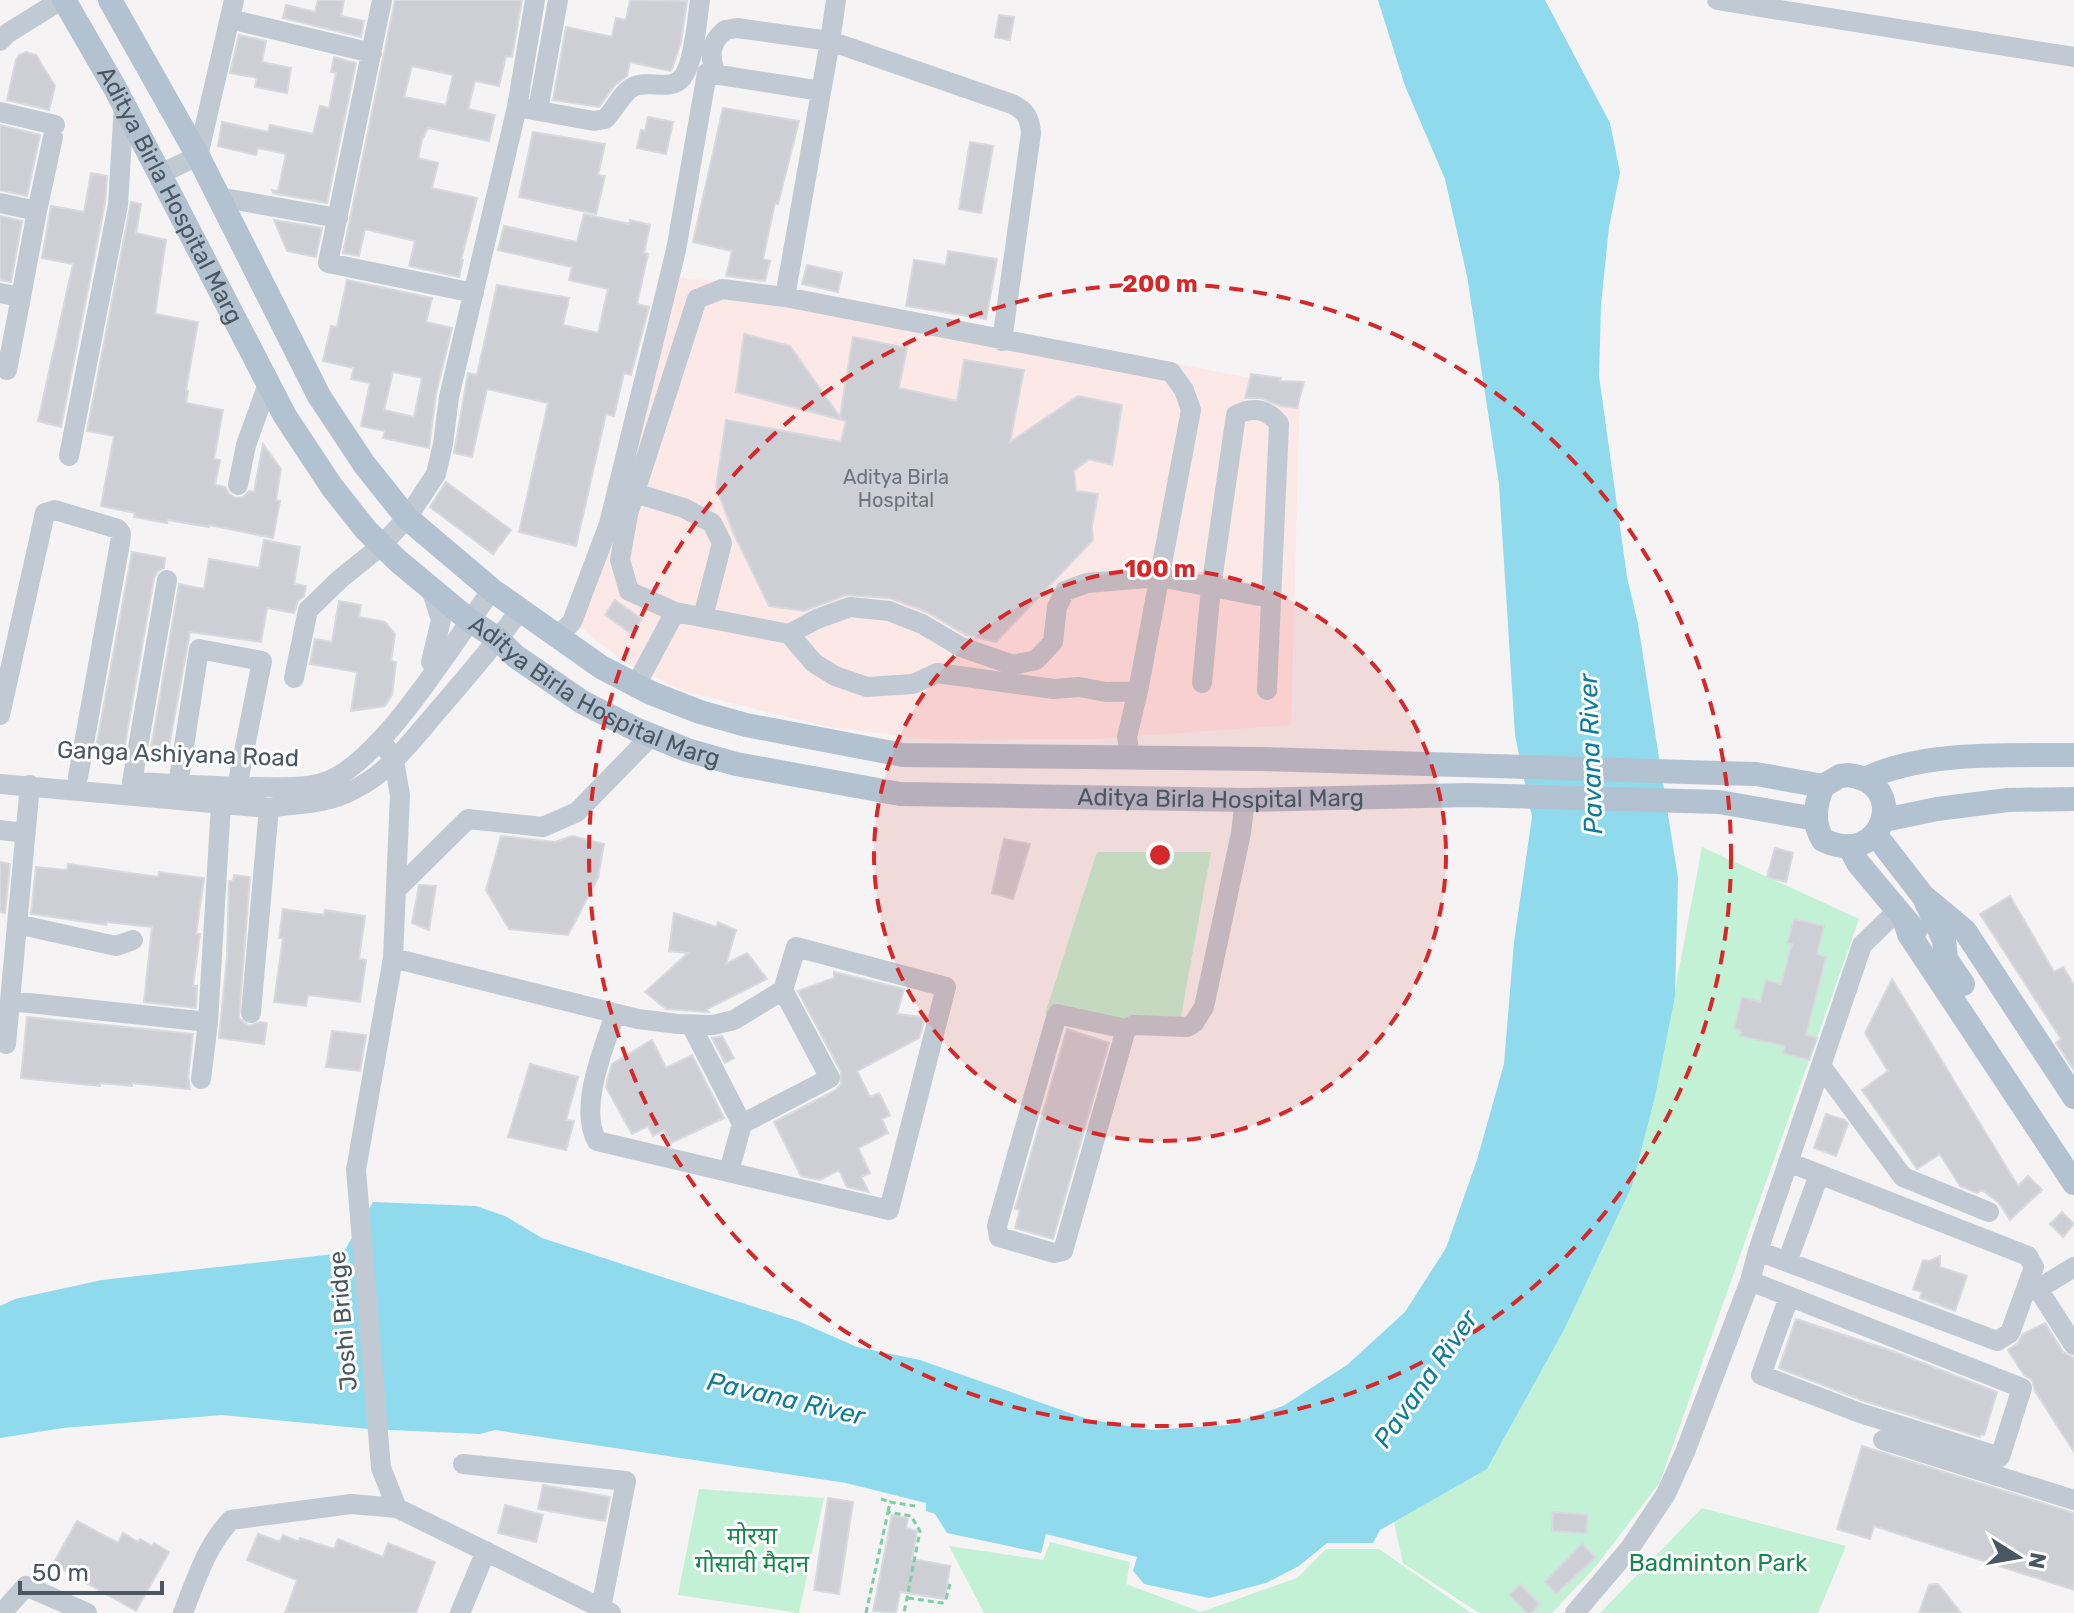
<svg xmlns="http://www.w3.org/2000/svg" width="2074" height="1613" font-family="Rubik,'Noto Sans Devanagari',sans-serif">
<rect width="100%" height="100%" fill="#f5f3f3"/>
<path fill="#fce8e6" d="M662 276 799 289 1300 388 1291 725 1096 739 934 740 829 727 682 691 623 661 579 626Z"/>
<path fill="#c3f1d5" d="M1702 847 1859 919 1660 1482 1597 1565 1552 1613H1479L1403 1563 1394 1522 1487 1469 1564 1330 1632 1186 1655 1097Z
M1097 852H1211L1178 1033 1045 1014Z
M699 1489 824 1498 799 1613 678 1595Z
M1702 1508 1846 1546 1818 1613H1600Z
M1050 1542 1130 1562 1126 1584 1201 1612 1297 1578 1326 1549H1379L1471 1613H984L949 1546 1043 1560Z"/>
<path fill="#90daee" d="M1378 0H1545L1610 123 1620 173 1609 227 1601 305 1599 376 1627 577 1638 624 1678 878 1675 996 1655 1097 1632 1186 1564 1330 1487 1469 1380 1530 1373 1543H1327L1299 1566 1266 1583 1209 1598 1144 1584 1133 1571 1137 1557 1046 1534 1041 1553 947 1533 935 1514 926 1511V1503L846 1483 495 1430 480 1434 368 1429 222 1415 63 1428 0 1438V1306L15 1299 102 1280 343 1253 373 1202 476 1206 505 1216 542 1238 798 1321 857 1347 920 1360 1087 1419 1152 1430 1229 1425 1283 1406 1347 1365 1405 1312 1446 1248 1477 1160 1504 1064 1514 942 1532 817 1515 735 1499 484 1467 276 1445 179 1405 86Z"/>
<path fill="#cdcfd5" stroke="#d7d9de" stroke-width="2" fill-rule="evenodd" d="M318 0H344L341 16 364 21 361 37 283 18 286 5 315 12Z
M395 0H522L512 57 506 56 499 86 475 81 468 109 495 115 489 141 428 128 422 140 418 158 438 163 432 188 477 198 461 260H463L459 277 409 266 415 241 365 229 359 256 343 253ZM412 66 453 75 446 105 404 97Z
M630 0 687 1 681 42 672 69 670 71 630 62 627 76 615 85 599 107 553 100 566 27 612 37 616 18 626 20Z
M999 15 1014 17 1010 40 995 37Z
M239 35 266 41 262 62 291 68 287 93 255 87 257 78 230 73Z
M26 52 36 55 55 86 49 110 7 100 16 60 19 55Z
M334 57 356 63 327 203 273 193 272 190 278 191 286 154 258 148 256 155 218 146 222 122 268 132 270 125 313 134 320 106 329 108 336 73 331 72Z
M723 108 799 121 778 204 775 203 763 259 770 261 765 281 726 276 732 251 693 242Z
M648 117 673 122 666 154 637 148 641 130 645 131Z
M0 125 40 135 27 196 0 190Z
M533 132 605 144 598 175 605 176 596 214 519 197Z
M970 142 993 146 981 213 959 209Z
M91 173 107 176 105 203 61 427 38 421 73 264 42 258 51 206 84 212Z
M131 202 141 204 136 233 166 240 155 314 198 322 186 390 188 391 186 403 223 410 214 459 220 460 215 485 225 487 229 494 236 498 243 497 249 491 254 492 263 444 281 469 276 500 280 501 273 538 209 525V527L168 520 167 523 134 517 135 513 101 506 114 436 87 431Z
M584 214 629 224 630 220 650 225 644 253 648 254 637 304 649 307 631 375 624 373 614 416 606 414 576 546 519 532 548 403 487 389 472 457 454 453 468 373 477 375 497 285 569 298 563 325 598 333 608 289 569 280 572 267 498 250 504 226 577 242Z
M0 216 22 221 11 282 0 280Z
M274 220 322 228 316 257 287 251Z
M948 251 997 259 986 319 906 306 914 260 946 265Z
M807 265 842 273 838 292 802 284Z
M347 280 432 298 426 322 452 328 436 394 429 448 383 438 385 431 361 426 370 383 351 379 354 368 323 361 331 326 337 327ZM393 372 422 378 414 417 384 410Z
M744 334 790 346 840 417 853 337 907 348 899 388 957 401 964 360 1024 370 1010 442 1078 396 1122 405 1112 465 1089 459 1074 471 1076 491 1098 494 1092 527 1093 540 996 642 966 635 927 612 890 598 846 595 804 611 769 606 733 532 716 487 726 420 841 442 846 421 736 392Z
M1251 374 1281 378 1280 381 1304 382 1297 408 1280 406 1261 398H1245Z
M446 482 511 530 493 554 430 507Z
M264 540 300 547 294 584 306 586 304 596 298 601 294 613 267 608 261 642 190 632 166 763 149 760 179 584 204 589 209 559 259 568Z
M132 552 165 558 164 568 158 571 154 578 123 756 95 753Z
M615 600 642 619 632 634 605 615Z
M339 601 361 605 359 617 385 622 395 634 391 661 396 662 392 695 385 706 351 711 357 672 310 664 315 639 332 642Z
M501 836 555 842 572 836 604 844 598 878 568 935 509 929 486 890Z
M1004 839 1030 844 1013 899 992 893Z
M1775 848 1793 853 1786 882 1767 877Z
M0 862 10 864 5 913 0 912Z
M68 864 158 877 159 872 204 878 196 934H200L193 986H197L196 1008 144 1002 152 927 107 922 106 925 31 914 36 867 67 870Z
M234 875 250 877 239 1018 249 1026 260 1022 267 1023 264 1044 219 1038 227 957 229 881H233Z
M419 885 436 886 429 930 412 923Z
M2010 896 2054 972 2063 967 2074 985V1070L2056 1043 2061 1039 1980 914Z
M283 909 324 915 325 910 365 916 359 959 366 960 360 1002 308 995 306 1006 274 1002 283 938H279Z
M674 913 716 927 718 922 736 930 726 964 747 953 767 979 707 1009 709 1012 666 1009 645 992 688 953 669 951Z
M1794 919 1824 926 1817 954 1826 957 1806 1035 1817 1038 1809 1060 1783 1053 1785 1046 1740 1036 1741 1030 1734 1028 1742 997 1760 1002 1766 980 1781 984 1792 944 1787 943Z
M834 972 904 989 897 1014 921 1017 924 1022 919 1038 857 1071 870 1097 879 1093 890 1115 882 1119 888 1133 858 1148 870 1173 861 1177 869 1192 847 1187 839 1170 820 1180 801 1176 774 1122 836 1090 841 1084V1072L798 991 834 978Z
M1892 979 2018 1186 2028 1176 2042 1190 2010 1220 1999 1203 1982 1190 1977 1193 1960 1186 1940 1154 1917 1169 1862 1090 1888 1071 1865 1033Z
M27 1017 193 1034 188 1077 190 1089 132 1083V1086L100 1083V1086L21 1078Z
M1067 1029 1109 1043 1053 1239 1015 1228 1020 1210 1015 1209Z
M332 1031 366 1035 360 1071 326 1067Z
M722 1036 734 1058 725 1063 712 1038Z
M652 1040 666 1068 692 1055 724 1118 671 1143 664 1130 653 1136 648 1126 632 1134 606 1087 607 1081 612 1064Z
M530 1064 578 1077 566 1120 574 1121 566 1150 508 1137Z
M1826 1114 1845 1120 1848 1124 1836 1156 1814 1148Z
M2062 1212 2074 1224 2063 1237 2050 1224Z
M1940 1256V1267L1967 1276 1955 1311 1920 1298 1922 1292 1913 1289 1923 1260 1930 1261Z
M1796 1319 1895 1352 1997 1392 1984 1435 1981 1434 1980 1437 1864 1401 1779 1368Z
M2045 1323 2063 1352 2074 1358V1452L2035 1391 2032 1380 2024 1375 2008 1350 2018 1343 2023 1334Z
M1862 1446 2074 1513V1590L1874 1526 1870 1539 1837 1529Z
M543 1485 610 1497 605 1521 538 1509Z
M828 1498 853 1502 839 1594 814 1590Z
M505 1505 543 1515 536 1542 498 1533Z
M1553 1512 1588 1515 1586 1533 1552 1531Z
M892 1515 908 1518 906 1528 917 1531 912 1559 950 1566 945 1599 900 1592 896 1613 873 1611Z
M77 1521 118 1543 123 1533 138 1542 140 1539 152 1546 154 1543 169 1552 136 1611 53 1564Z
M258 1534 280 1542 283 1535 299 1542 300 1538 334 1549 338 1539 383 1557 388 1543 435 1562 416 1613H285L297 1580 247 1560Z
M1582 1544 1596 1557 1556 1594 1545 1582Z
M1520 1584 1540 1604 1532 1613H1527L1509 1595Z
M1938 1584 1961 1613H1919L1929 1585Z"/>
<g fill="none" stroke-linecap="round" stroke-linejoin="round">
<path stroke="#7ad0a6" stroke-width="3" stroke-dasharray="6 4" stroke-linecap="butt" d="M881 1499 890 1502
M888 1512 890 1502 915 1506
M908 1598 942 1603 946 1599 950 1584
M866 1613 888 1512 911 1516 920 1531 904 1613"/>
<path stroke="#c1cad2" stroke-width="20" d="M382 0 328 263 474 293
M1717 0 2074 57
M230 19 372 53
M0 41 8 33 61 0
M716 74C709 55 709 44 725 30L737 28 830 41 836 0
M517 107 594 121 605 119C615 110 621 93 633 87 646 80 664 89 677 82 694 74 697 18 700 0
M538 110 558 0
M0 112 55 125
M160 174 198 156 234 0
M218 197 338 218
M0 203 37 211 53 137
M0 293 21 297 37 211
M785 297 830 41 1012 104C1026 111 1030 118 1031 133L1002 341
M7 370 21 297
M69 456 118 205 124 104
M238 485 246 445 268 384
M635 493 684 508 712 523 722 543 703 617
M675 612 629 591 620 560 628 514 697 299 722 289 785 297 1171 372 1184 390 1191 410 1138 691 1127 737 1130 756
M789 634 814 663 835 676 867 687 913 684 937 673 1054 689 1079 687 1106 692 1138 691
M557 637 572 622 609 524 676 250 707 73 821 91
M431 662 441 620 431 589
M294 678 308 610 340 579 381 546 407 518 436 474 443 444 449 397 517 107 535 0
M1202 683 1211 588 1236 415C1253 406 1268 409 1279 424L1267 690
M636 685 675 612 789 634 817 619 850 607 889 611 922 624 961 647 1013 665 1036 660 1053 642 1057 607 1065 591 1087 583 1159 577 1270 598
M0 715 45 513 55 510 118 529 121 534 120 543 78 777
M381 739 394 761 400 795 393 958 356 1170 381 1468 397 1508 611 1613
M132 782 167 580
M136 782C176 784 217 787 258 787 280 787 304 789 325 782 383 762 454 640 492 590
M0 784 269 808C299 803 324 805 353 790 387 774 410 743 434 715 464 680 494 646 521 609
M178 785 199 649 262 661 237 787
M0 830 25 833
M396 890 468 819 543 827 577 812 651 736
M17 924 116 946 133 940
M393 958 638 1019 678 1024 713 1025 734 1020 783 990 796 947 946 987 889 1210 597 1141C578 1108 604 1048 615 1014
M10 1001 208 1022
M251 1013 269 808
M691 1025 742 1124
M1126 1029 1057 1014 997 1226 999 1237 1054 1253 1063 1251 1126 1029 1134 1025 1187 1027 1194 1023 1204 1007 1241 833 1245 800
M6 1044 30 785
M1821 1066 1903 1177 1989 1212
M201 1079 208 1022 221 804
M729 1171 742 1124 830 1078 783 990
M1758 1251 1997 1341 2010 1333 2034 1267 2028 1256 1788 1162
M1787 1262 1819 1175
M2074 1267 2038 1289 2074 1345
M1750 1281 2022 1388 2000 1457 1860 1413 1761 1375 1789 1297
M1883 1440 2074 1500
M463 1464 626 1481 601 1608
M2 1613 26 1586 87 1613
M183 1613C196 1580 206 1546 231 1520L351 1504 397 1508
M460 1613 486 1551
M1575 1613 1630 1548 1666 1494 1685 1452 1750 1281 1758 1251 1862 945 1897 911"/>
<g stroke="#b3c2d1" stroke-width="24">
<path id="s1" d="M64 0 115 88 285 416 332 487 366 530 398 561 469 620 498 639 515 656 582 702 635 729 687 750 736 764 900 794 1245 800 1468 795 1719 802 1816 819"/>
<path d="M110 0 198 156 319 396 364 464 407 518 492 590 601 667 651 693 700 712 746 725 903 755 1263 759 1719 773 1756 774 1823 786"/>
<path d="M1848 775C1911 782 1884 870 1823 840 1812 823 1815 804 1823 786L1840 776Z"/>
<path d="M1865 779C1924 750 2009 756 2074 755"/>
<path d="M1884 820 1937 809 2008 800 2074 799"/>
<path d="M1875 834 1923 896 1965 931 2074 1097"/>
<path d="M1849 846 1858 863 1915 931"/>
<path d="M1926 902 1944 940 1946 959 1963 984"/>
<path d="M1904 919 1909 934 2074 1183"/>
</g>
</g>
<circle cx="1160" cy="855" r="286" fill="#d62828" fill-opacity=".12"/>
<g fill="none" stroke="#d62828" stroke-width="4" stroke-dasharray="14 10">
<circle cx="1160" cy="855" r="286"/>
<circle cx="1160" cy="855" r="571"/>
</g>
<g text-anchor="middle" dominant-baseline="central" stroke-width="6" stroke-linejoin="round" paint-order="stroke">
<g font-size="20" fill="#6b747e">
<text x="896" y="477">Aditya Birla<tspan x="896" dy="23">Hospital</tspan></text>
</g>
<g font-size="24" fill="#4a5661" stroke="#fff">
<text stroke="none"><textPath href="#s1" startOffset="222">Aditya Birla Hospital Marg</textPath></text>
<text stroke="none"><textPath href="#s1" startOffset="894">Aditya Birla Hospital Marg</textPath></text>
<text transform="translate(178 754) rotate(2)">Ganga Ashiyana Road</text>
<text stroke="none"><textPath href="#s1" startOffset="1542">Aditya Birla Hospital Marg</textPath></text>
<text transform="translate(343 1321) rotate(-95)">Joshi Bridge</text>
</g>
<g font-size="24" fill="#17864f" stroke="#fff">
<text x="752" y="1536">मोरया<tspan x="752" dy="28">गोसावी मैदान</tspan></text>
<text x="1718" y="1563">Badminton Park</text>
</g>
<g font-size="26" font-style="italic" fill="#0c7c9b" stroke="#fff">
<text transform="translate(1591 754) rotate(-92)">Pavana River</text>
<text transform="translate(1426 1379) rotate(-55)">Pavana River</text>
<text transform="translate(786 1399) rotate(13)">Pavana River</text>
</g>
</g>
<circle cx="1160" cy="855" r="12" fill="#d62828" stroke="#fff" stroke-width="4"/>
<g font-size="24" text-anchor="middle" font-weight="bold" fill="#d62828" stroke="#fff" stroke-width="6" stroke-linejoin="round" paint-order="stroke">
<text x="1160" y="292">200 m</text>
<text x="1160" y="577">100 m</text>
</g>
<g transform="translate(2018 1557) rotate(101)" stroke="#ffffff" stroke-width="6" paint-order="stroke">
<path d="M0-6L14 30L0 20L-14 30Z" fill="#4a5661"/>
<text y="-12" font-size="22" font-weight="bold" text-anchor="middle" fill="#4a5661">N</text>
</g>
<path d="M20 1581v12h142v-12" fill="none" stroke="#4a5661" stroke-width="4"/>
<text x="32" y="1581" font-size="24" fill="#4a5661" stroke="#ffffff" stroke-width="6" paint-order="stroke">50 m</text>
</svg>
